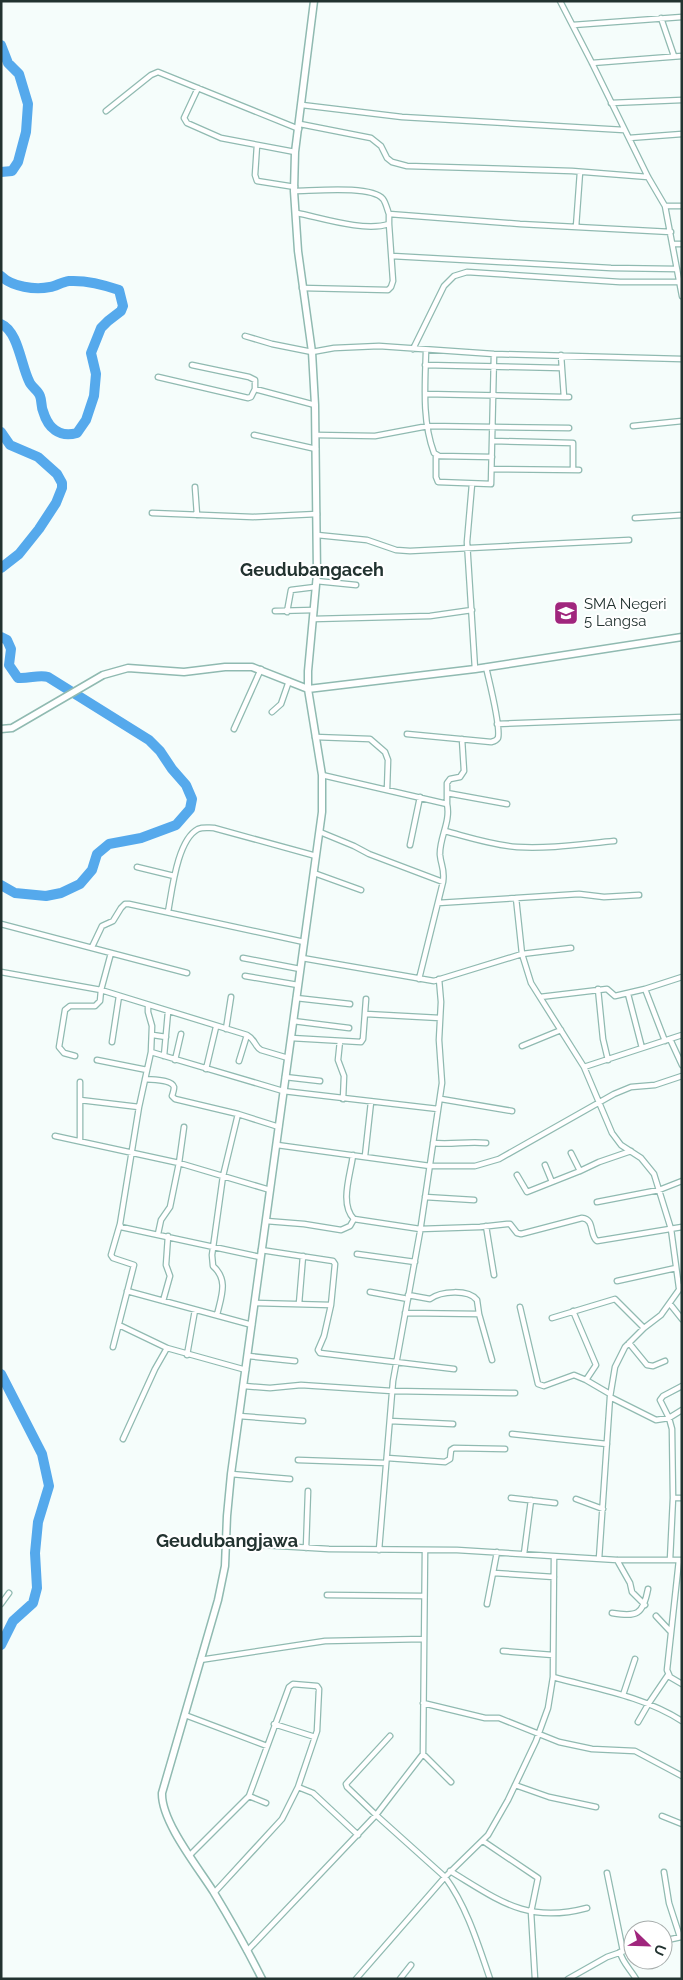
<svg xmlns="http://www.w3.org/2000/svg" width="683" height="1980" font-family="Raleway,sans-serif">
<rect width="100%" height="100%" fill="#f5fdfb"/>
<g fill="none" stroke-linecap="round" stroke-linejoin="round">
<path stroke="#55a9ec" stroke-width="10" d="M1 45 8 63 19 74 28 104 26 132 18 162 12 171 1 172
M1 276C12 287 35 290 50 287 56 286 62 282 69 281 87 280 102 284 119 290L123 306 121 311 108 321 101 328 91 353 96 374 94 396 86 420 77 433C59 438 48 428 43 411 41 407 42 401 40 396 38 390 31 387 29 381 21 365 18 331 1 324
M1 432 10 445 38 457 57 474 62 483V488L56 503 39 529 19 554 1 568
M1 637 7 640 11 649 9 665 18 678C29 679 39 674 48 677L149 740 160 751 172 769 186 785 192 799 190 809 176 825 141 838 109 844 97 854 92 870 80 884 61 893 46 896 15 893 1 885
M1 1374 42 1454 49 1486 38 1522 35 1553 37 1588 33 1603 13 1621 1 1645"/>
<defs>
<path id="street" d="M560 1 592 63 648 177 665 206 682 296
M661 18 674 56
M573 25 682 17
M592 63 682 56
M198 88 184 118 187 123 221 138 295 152
M611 103 682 100
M302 105 402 117 624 130
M106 111 151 75 158 72 299 129
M300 124 371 138 381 146 387 158 392 162 407 166 572 171 648 177
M629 138 682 134
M257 145 255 175 257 181 295 187
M294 191C313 191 371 185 383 199 386 203 387 209 389 214
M665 206H682
M297 213C322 218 364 232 389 224V214L520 224 671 232
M576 227 580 172
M673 244H682
M392 256 611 268 677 269
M302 288 388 290 391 287 393 281 389 224
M245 336 272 344 312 352 334 348 379 346 494 354 682 359
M413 349 444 286 454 276 467 272 620 282H680
M426 351C425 385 422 421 434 453L439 456 492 457
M561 355 564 397H569
M425 365 561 368
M158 377 248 398 251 397 255 389V380L249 377 192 365
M255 389 315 405
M425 394 564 397
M633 426 682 421
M254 435 316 449
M316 435 375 436 428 426 569 428
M493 441 573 443V470
M436 455V477L438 482 491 484 494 354
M492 469 579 470
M472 484 467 542 475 669
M195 487 197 515
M152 513 253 517 317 514
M635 518 682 515
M317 535 367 540 396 550 410 551 629 540
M316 581 356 585
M275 611 314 610
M287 612 291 590 315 587
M313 619 430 616 472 610
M272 712 281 704 289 681
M497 724 682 717
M234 729 261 669
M407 734 491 742C495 741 496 741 498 738 501 726 489 681 486 667
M315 737 370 739 385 752 388 760 387 790
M322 775 447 804C451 822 439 838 440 855 441 866 445 869 443 882L419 979
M447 793 507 804
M447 804V783L450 779 460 777 464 771 462 739
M445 831C468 837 492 845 517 847 549 849 582 844 614 841
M320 832 354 846 369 854 443 882
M410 845 420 797
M137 867 174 876
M314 873 361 890
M516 898 522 954 571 948
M438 903 579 894 604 897 639 895
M168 912C172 891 177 840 198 829 203 827 208 828 214 828L316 856
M1 924 187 973
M92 947 102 926 113 921 121 908 125 904H129L304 942
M243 958 300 969
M302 958 434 981 522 954 531 983 584 1067 612 1133 621 1145 641 1158 654 1174 671 1229 679 1288
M1 972 101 990 247 1035C256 1040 254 1046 261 1050L288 1058
M245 976 298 985
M598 989 603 1039 608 1060
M645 989 682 977
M628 994 642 1048
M540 997 607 989 615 996 645 989 665 1041
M296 998 350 1004
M148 1006V1012L152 1026 151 1052
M366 1014 440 1018
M293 1021 349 1028
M226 1029 231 997
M153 1035 166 1037
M291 1038 361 1042 363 1039 366 999
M670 1039 682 1065
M340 1041 338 1060 344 1076 343 1099
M112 1042 119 996
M522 1046 561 1030
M75 1056 64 1053 59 1047 65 1010 70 1006H95L100 1001 101 990 111 953
M164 1056 168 1012
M97 1060 147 1070
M175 1060 181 1034
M239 1061 247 1035
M584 1067 682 1035
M206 1069 216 1027
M285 1077 320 1081
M145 1079C152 1080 172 1079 174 1087 174 1090 173 1093 172 1096L175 1099 238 1114 279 1127
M441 1099 512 1111
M80 1100 139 1107
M55 1136 179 1163 270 1190
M80 1141V1082
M433 1143C452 1145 467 1141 486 1143
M277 1145 430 1166H475L499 1159 614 1094 631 1087 655 1085 682 1076
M571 1153 580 1171
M353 1155C351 1173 339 1204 354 1219L420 1229 480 1227 507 1224H510L517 1233 521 1234 582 1218C595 1219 589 1235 597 1241L682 1227
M365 1156 371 1102
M545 1165 552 1182
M517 1175 527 1192 580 1171 599 1162 631 1151
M425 1197 474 1200
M597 1202 659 1190 682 1181
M266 1221 304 1224 341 1230 350 1226 354 1219
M486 1226 494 1275
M158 1234 161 1220 170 1207 179 1163 184 1127
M261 1250 333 1261 335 1264 331 1305
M357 1254 415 1262
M260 1257 121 1227 120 1224 139 1107 151 1052 283 1091 438 1109
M617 1281 676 1268
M127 1291 252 1325
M370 1292 408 1299
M408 1295 430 1299C441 1291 468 1289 477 1300L479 1314
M163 1301 170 1276 166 1265 168 1236
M255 1303 331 1305 324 1336 318 1350 320 1353 454 1369
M299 1304 303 1256
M670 1304 682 1319
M520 1307 538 1384 544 1386 574 1375 586 1380 610 1394
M573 1311 596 1365 586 1380
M405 1313 479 1314 492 1360
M217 1315C221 1297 229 1280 213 1266L212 1255 223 1176 238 1114
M552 1318 615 1299 644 1328
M119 1325 167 1348 246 1370
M629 1343 647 1365 653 1366 665 1361
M113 1347 134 1265 113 1258 111 1255 120 1224
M187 1355 195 1310
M248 1356 295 1361
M244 1386 270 1388 301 1385 392 1391 515 1393
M610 1397 656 1420 669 1418 682 1410
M239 1416 303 1421
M390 1421 453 1424
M512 1434 607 1444
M123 1439 155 1369 167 1348
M387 1458 445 1462 450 1459 451 1450 454 1448 505 1449
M298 1460 386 1463
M231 1474 290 1479
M511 1498 555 1503
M673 1498H682
M576 1499 603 1509
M227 1543 329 1549 457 1550 617 1560H682
M306 1548 308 1491
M379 1550 393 1381 420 1232 442 1083 439 1040 441 1002 439 979
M425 1550 423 1754 451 1782
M524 1554 531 1500
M599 1559 610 1397 615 1367 625 1347 644 1328 661 1315 681 1287
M617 1560 630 1583 632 1592 645 1605
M670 1560 673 1498 672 1429 669 1418 660 1400 663 1396 682 1386
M679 1560 667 1670 670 1677 682 1684
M494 1573 554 1577
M327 1595 424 1596
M1 1604 9 1593
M487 1604 497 1552
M612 1613C637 1617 643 1615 648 1589
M656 1616 670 1631
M503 1651 553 1655
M200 1660 325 1641 424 1639
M553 1677C597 1689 643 1696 682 1721
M623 1695 635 1659
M423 1703 485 1718H499L559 1742 592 1749 635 1751 682 1776
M185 1715 267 1746
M638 1722 649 1703 668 1675
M274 1724 315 1737
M390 1736 346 1784 347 1787 376 1815 423 1754
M515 1785 549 1797 596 1807
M298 1787 313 1793 358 1835
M249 1796 266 1803
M662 1816 682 1824
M483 1841 538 1878 531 1912 535 1979
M189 1856 249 1796 289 1687 293 1684 317 1686 319 1689 317 1731 298 1787 282 1819 214 1893
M450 1871C500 1901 527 1924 587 1908
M664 1872 669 1903 680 1937
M607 1873 623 1951
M663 1941 681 1937
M247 1951 376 1815 445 1877C467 1907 478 1944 490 1979
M620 1952C622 1962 631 1970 636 1979
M356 1979 445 1877 488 1835 508 1800 536 1741 548 1708 553 1677 554 1557
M400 1979 411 1965
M568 1979 607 1957 633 1948"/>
<path id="secondary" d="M1 729 12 728 103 675 128 668 184 672 225 667H252L308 689 475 669 682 637
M262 1979C247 1949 230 1919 213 1891 197 1866 161 1821 162 1793L218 1600 225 1566 227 1516 231 1474 322 812V775L308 689V671L317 574 315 405 312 352 298 251 294 191 295 152 314 1"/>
</defs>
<use href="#street" stroke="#90bab1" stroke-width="7"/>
<use href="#secondary" stroke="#90bab1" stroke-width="9"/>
<use href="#street" stroke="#fff" stroke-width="4.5"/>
<use href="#secondary" stroke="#fff" stroke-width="6"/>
</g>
<defs>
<symbol id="school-square" viewBox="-11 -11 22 22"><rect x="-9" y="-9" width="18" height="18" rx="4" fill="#a0267d" stroke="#fff"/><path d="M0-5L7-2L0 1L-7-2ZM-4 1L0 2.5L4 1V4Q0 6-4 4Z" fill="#fff"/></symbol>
</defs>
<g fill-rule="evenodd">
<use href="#school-square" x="552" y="599" width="28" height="28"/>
</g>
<g text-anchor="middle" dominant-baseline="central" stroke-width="4" stroke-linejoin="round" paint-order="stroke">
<g font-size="15" fill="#223330" stroke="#fff" text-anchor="start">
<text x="584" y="604">SMA Negeri<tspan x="584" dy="17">5 Langsa</tspan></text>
</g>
<g font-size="18" font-weight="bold" fill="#223330" stroke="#fff">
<text x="312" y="569">Geudubangaceh</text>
<text x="227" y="1540">Geudubangjawa</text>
</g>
</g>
<rect width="683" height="1980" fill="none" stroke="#223330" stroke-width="5"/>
<g transform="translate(648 1945) rotate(113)"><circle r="24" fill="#ffffff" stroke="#a7adac"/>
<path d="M0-4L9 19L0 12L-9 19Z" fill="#a0267d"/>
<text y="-8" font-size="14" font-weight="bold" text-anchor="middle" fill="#223330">U</text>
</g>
</svg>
